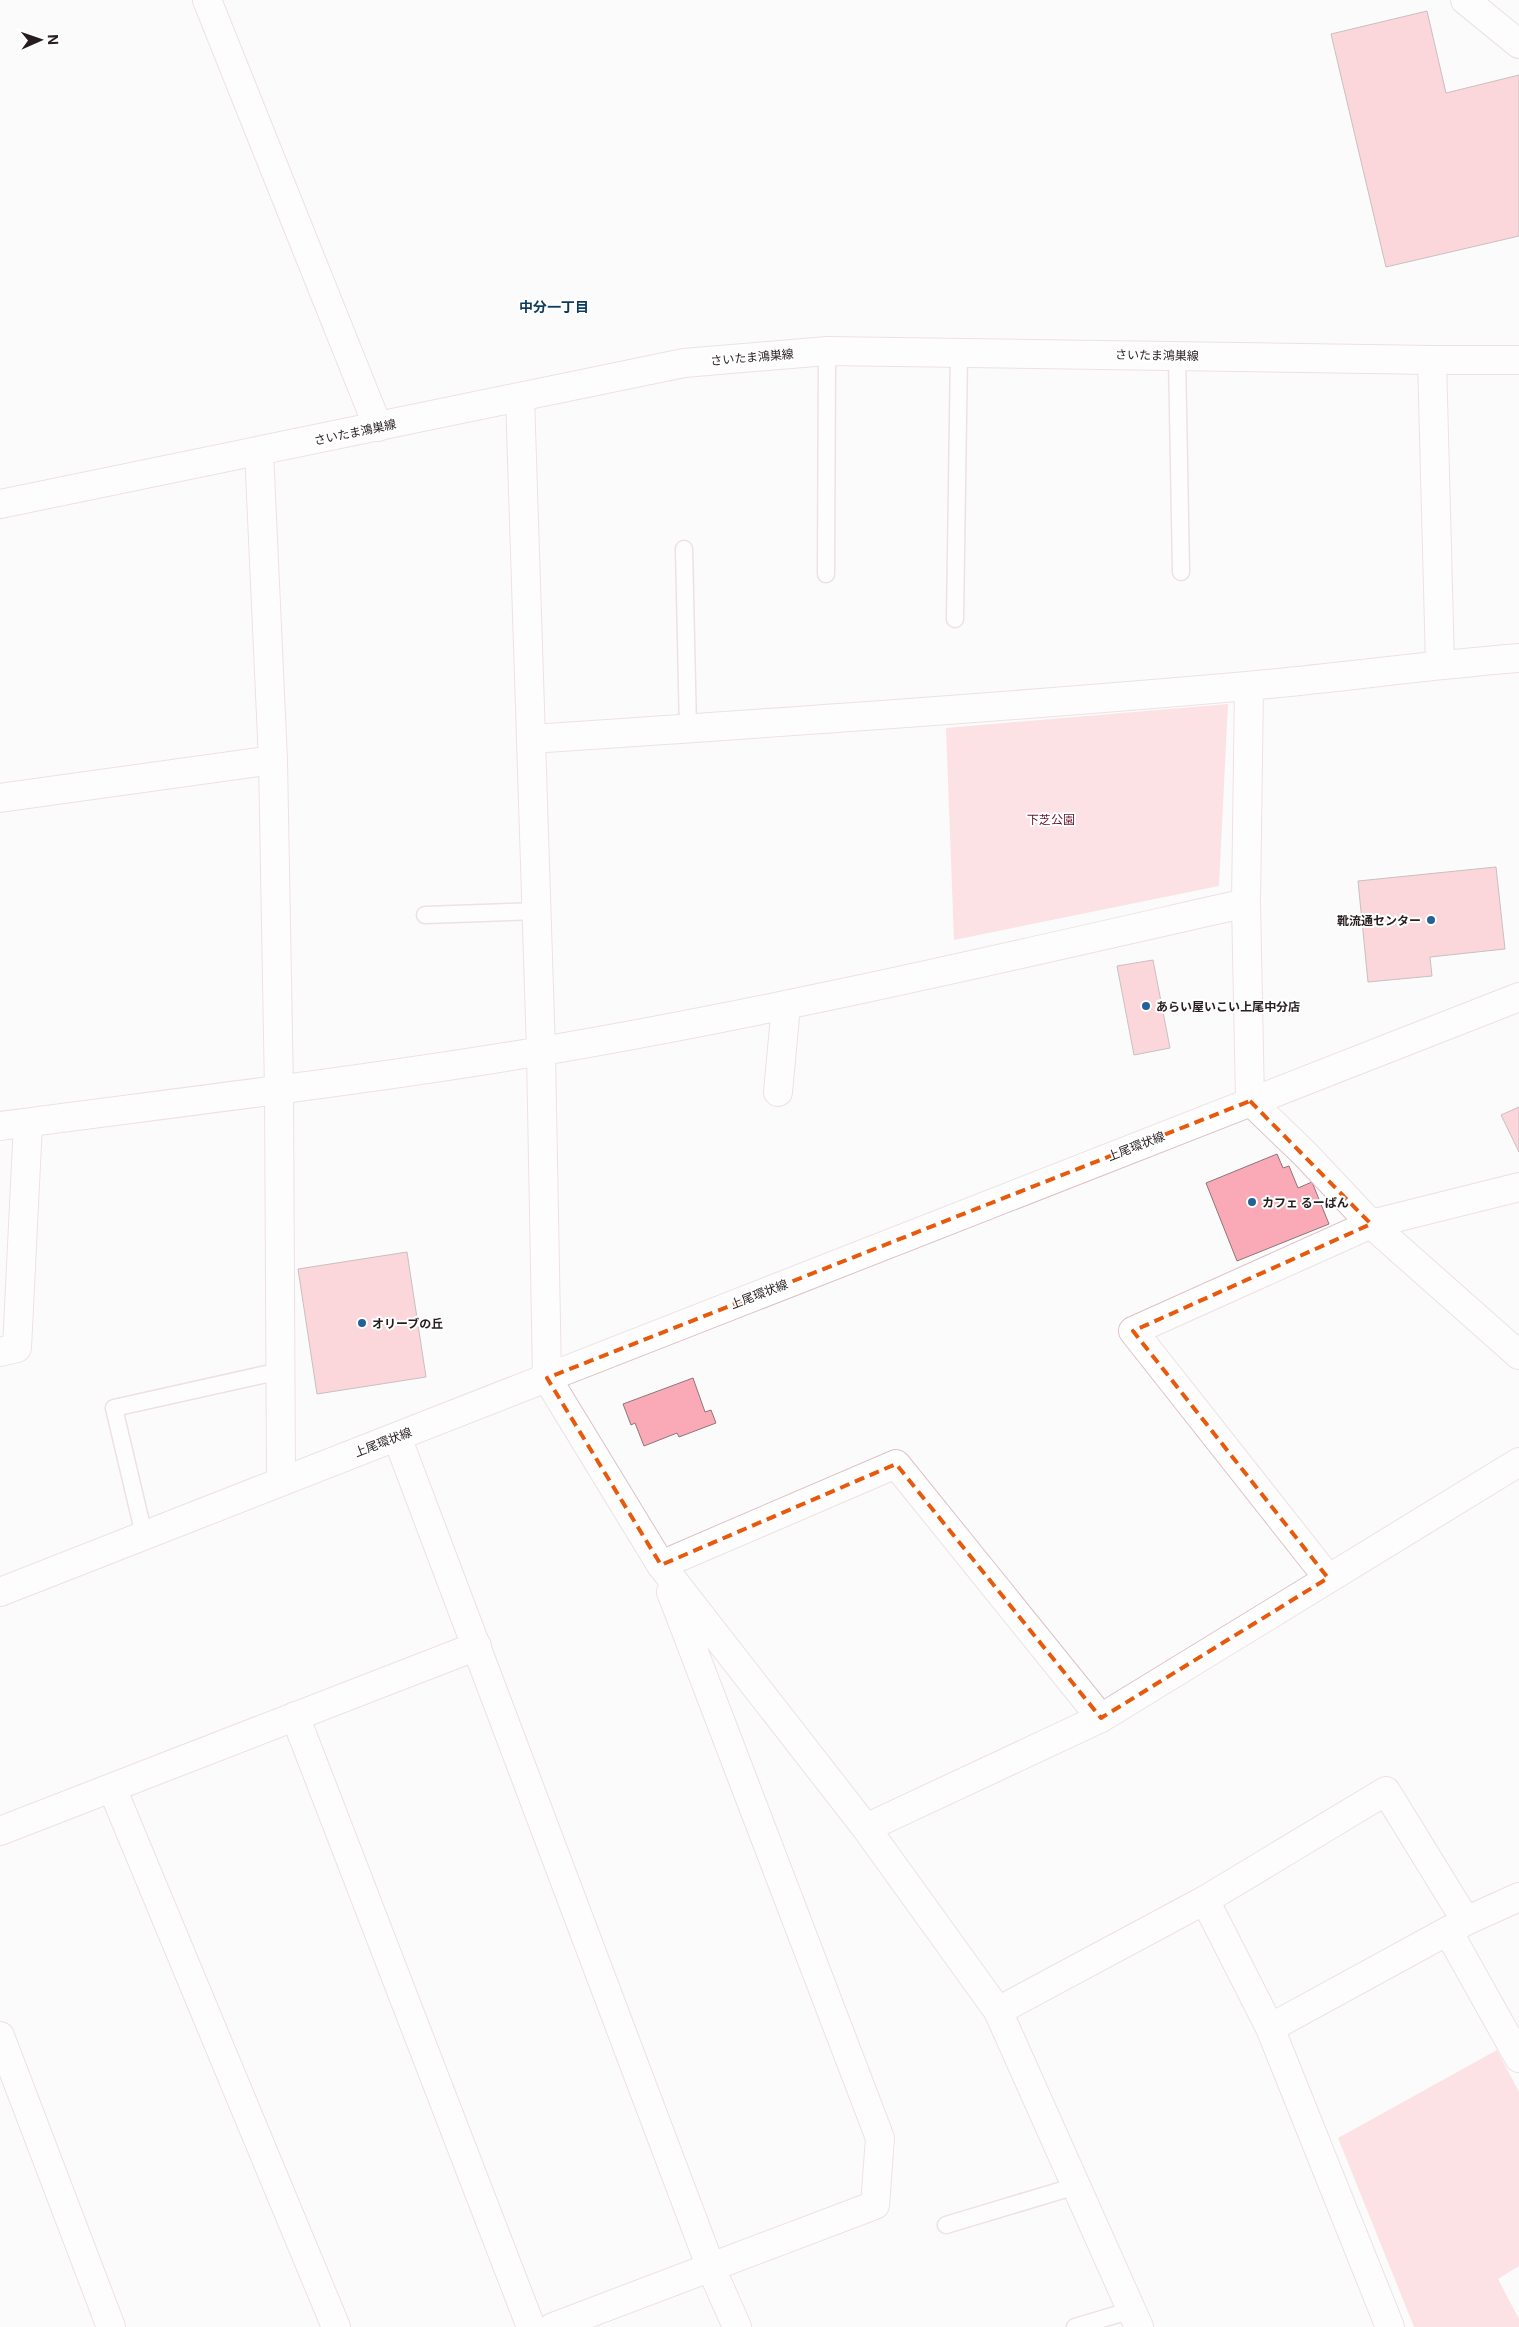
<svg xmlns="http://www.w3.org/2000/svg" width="1519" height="2327" font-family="Inter,'Noto Sans JP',sans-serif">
<rect width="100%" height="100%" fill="#fbfbfb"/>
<path fill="#fcc4cb" d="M1228 704 1219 886 954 940 946 728Z
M1497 2050 1519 2092V2266L1498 2279 1519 2319V2327H1414L1338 2138Z"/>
<path fill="#faaab6" stroke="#8f7578" d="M1427 11 1446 93 1519 75V236L1386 267 1331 34Z
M1496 867 1505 949 1430 957 1432 976 1368 982 1358 881Z
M1153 960 1170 1048 1134 1055 1117 966Z
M1519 1107V1152L1501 1115Z
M1277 1154 1283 1168 1289 1166 1298 1188 1312 1182 1329 1224 1237 1261 1206 1183Z
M407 1252 426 1377 317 1394 298 1269Z
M693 1378 705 1412 711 1410 716 1423 679 1437 677 1433 644 1446 635 1423 631 1425 623 1404Z"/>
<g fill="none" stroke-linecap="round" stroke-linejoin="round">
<defs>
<path id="lane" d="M1177 356 1181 572
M684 549 688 729
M826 574 827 351
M955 619 959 352
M425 915 537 911
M144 1535 114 1408 280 1371
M946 2225 1076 2186
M1075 2327 1132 2310"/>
<path id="street" d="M207 0 378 427
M1465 0 1519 44
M1432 360 1440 664
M520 397 541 1051 547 1378 661 1565 866 1828 998 2011 1139 2327
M259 451 273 760 279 1090 281 1481
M1249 686 1246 903 1250 1101 1305 1154 1371 1224 1519 1355
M531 739C770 723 1008 707 1247 686 1338 678 1428 665 1519 658
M0 798 273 760
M778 1092 786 1006
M0 1126C181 1102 362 1081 542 1051 778 1011 1012 956 1246 903
M0 1352 17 1348 28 1123
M661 1565 896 1464 1101 1718
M1328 1578 1133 1331 1371 1224 1519 1187
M295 1716 531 2327
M112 1788 336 2327
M866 1828 1101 1718 1519 1462
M0 1831 477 1646
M1205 1900 1270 2028 1390 2327
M1448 1931 1519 2058
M998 2011 1205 1900 1386 1791 1466 1921
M1270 2028 1466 1921 1519 1897
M0 2036 111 2327
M553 2327 875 2205 880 2138 671 1592"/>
<path id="secondary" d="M397 1437 711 2268 737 2327
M0 1592 1519 997"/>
<path id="primary" d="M0 504 684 363 827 351 1432 360H1519"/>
</defs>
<use href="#lane" stroke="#dec1c5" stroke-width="19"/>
<use href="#street" stroke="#dec1c5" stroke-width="30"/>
<use href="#secondary" stroke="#dec1c5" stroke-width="30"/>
<use href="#primary" stroke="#dec1c5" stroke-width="30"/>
<use href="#lane" stroke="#fff" stroke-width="16"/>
<use href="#street" stroke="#fff" stroke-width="28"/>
<use href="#secondary" stroke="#fff" stroke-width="28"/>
<use href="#primary" stroke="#fff" stroke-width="28"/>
</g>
<path d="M0 0H1519V2327H0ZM1250 1101 1371 1224 1133 1331 1328 1578 1101 1718 896 1464 661 1565 547 1378Z" fill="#fbfbfb" fill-opacity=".55" fill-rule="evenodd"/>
<path fill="none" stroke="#e8590c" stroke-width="4" stroke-dasharray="10 6" stroke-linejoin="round" d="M1250 1101 1371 1224 1133 1331 1328 1578 1101 1718 896 1464 661 1565 547 1378Z"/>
<g fill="#226298" stroke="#fff" stroke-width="2">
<circle cx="1431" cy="920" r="5"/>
<circle cx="1146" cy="1006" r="5"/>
<circle cx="1252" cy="1202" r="5"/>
<circle cx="362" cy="1323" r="5"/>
</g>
<g text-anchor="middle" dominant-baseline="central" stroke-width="4" stroke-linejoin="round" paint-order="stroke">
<g font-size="12" fill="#271d1e" stroke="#fff">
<text transform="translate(1157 355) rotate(1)">さいたま鴻巣線</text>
<text transform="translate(752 357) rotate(-5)">さいたま鴻巣線</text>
<text transform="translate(355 432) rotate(-12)">さいたま鴻巣線</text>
<text transform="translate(1136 1146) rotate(-21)">上尾環状線</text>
<text transform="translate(759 1294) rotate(-21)">上尾環状線</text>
<text transform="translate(383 1442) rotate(-21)">上尾環状線</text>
</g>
<g font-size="12" fill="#67112b" stroke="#fff">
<text x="1051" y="819">下芝公園</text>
</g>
<g font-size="12" font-weight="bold" fill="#271d1e" stroke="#fff" text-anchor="start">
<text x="1421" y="920" text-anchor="end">靴流通センター</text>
<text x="1156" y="1006">あらい屋いこい上尾中分店</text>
<text x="1262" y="1202">カフェ るーぱん</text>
<text x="372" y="1323">オリーブの丘</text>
</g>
<g font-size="14" font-weight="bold" fill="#0d3a5f" stroke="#fff">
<text x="554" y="306">中分一丁目</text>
</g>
</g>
<g transform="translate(40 40) rotate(88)" stroke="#ffffff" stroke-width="4" paint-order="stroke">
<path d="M0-4L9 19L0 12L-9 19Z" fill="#271d1e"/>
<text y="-8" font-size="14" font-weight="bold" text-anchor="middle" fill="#271d1e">N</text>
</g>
</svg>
